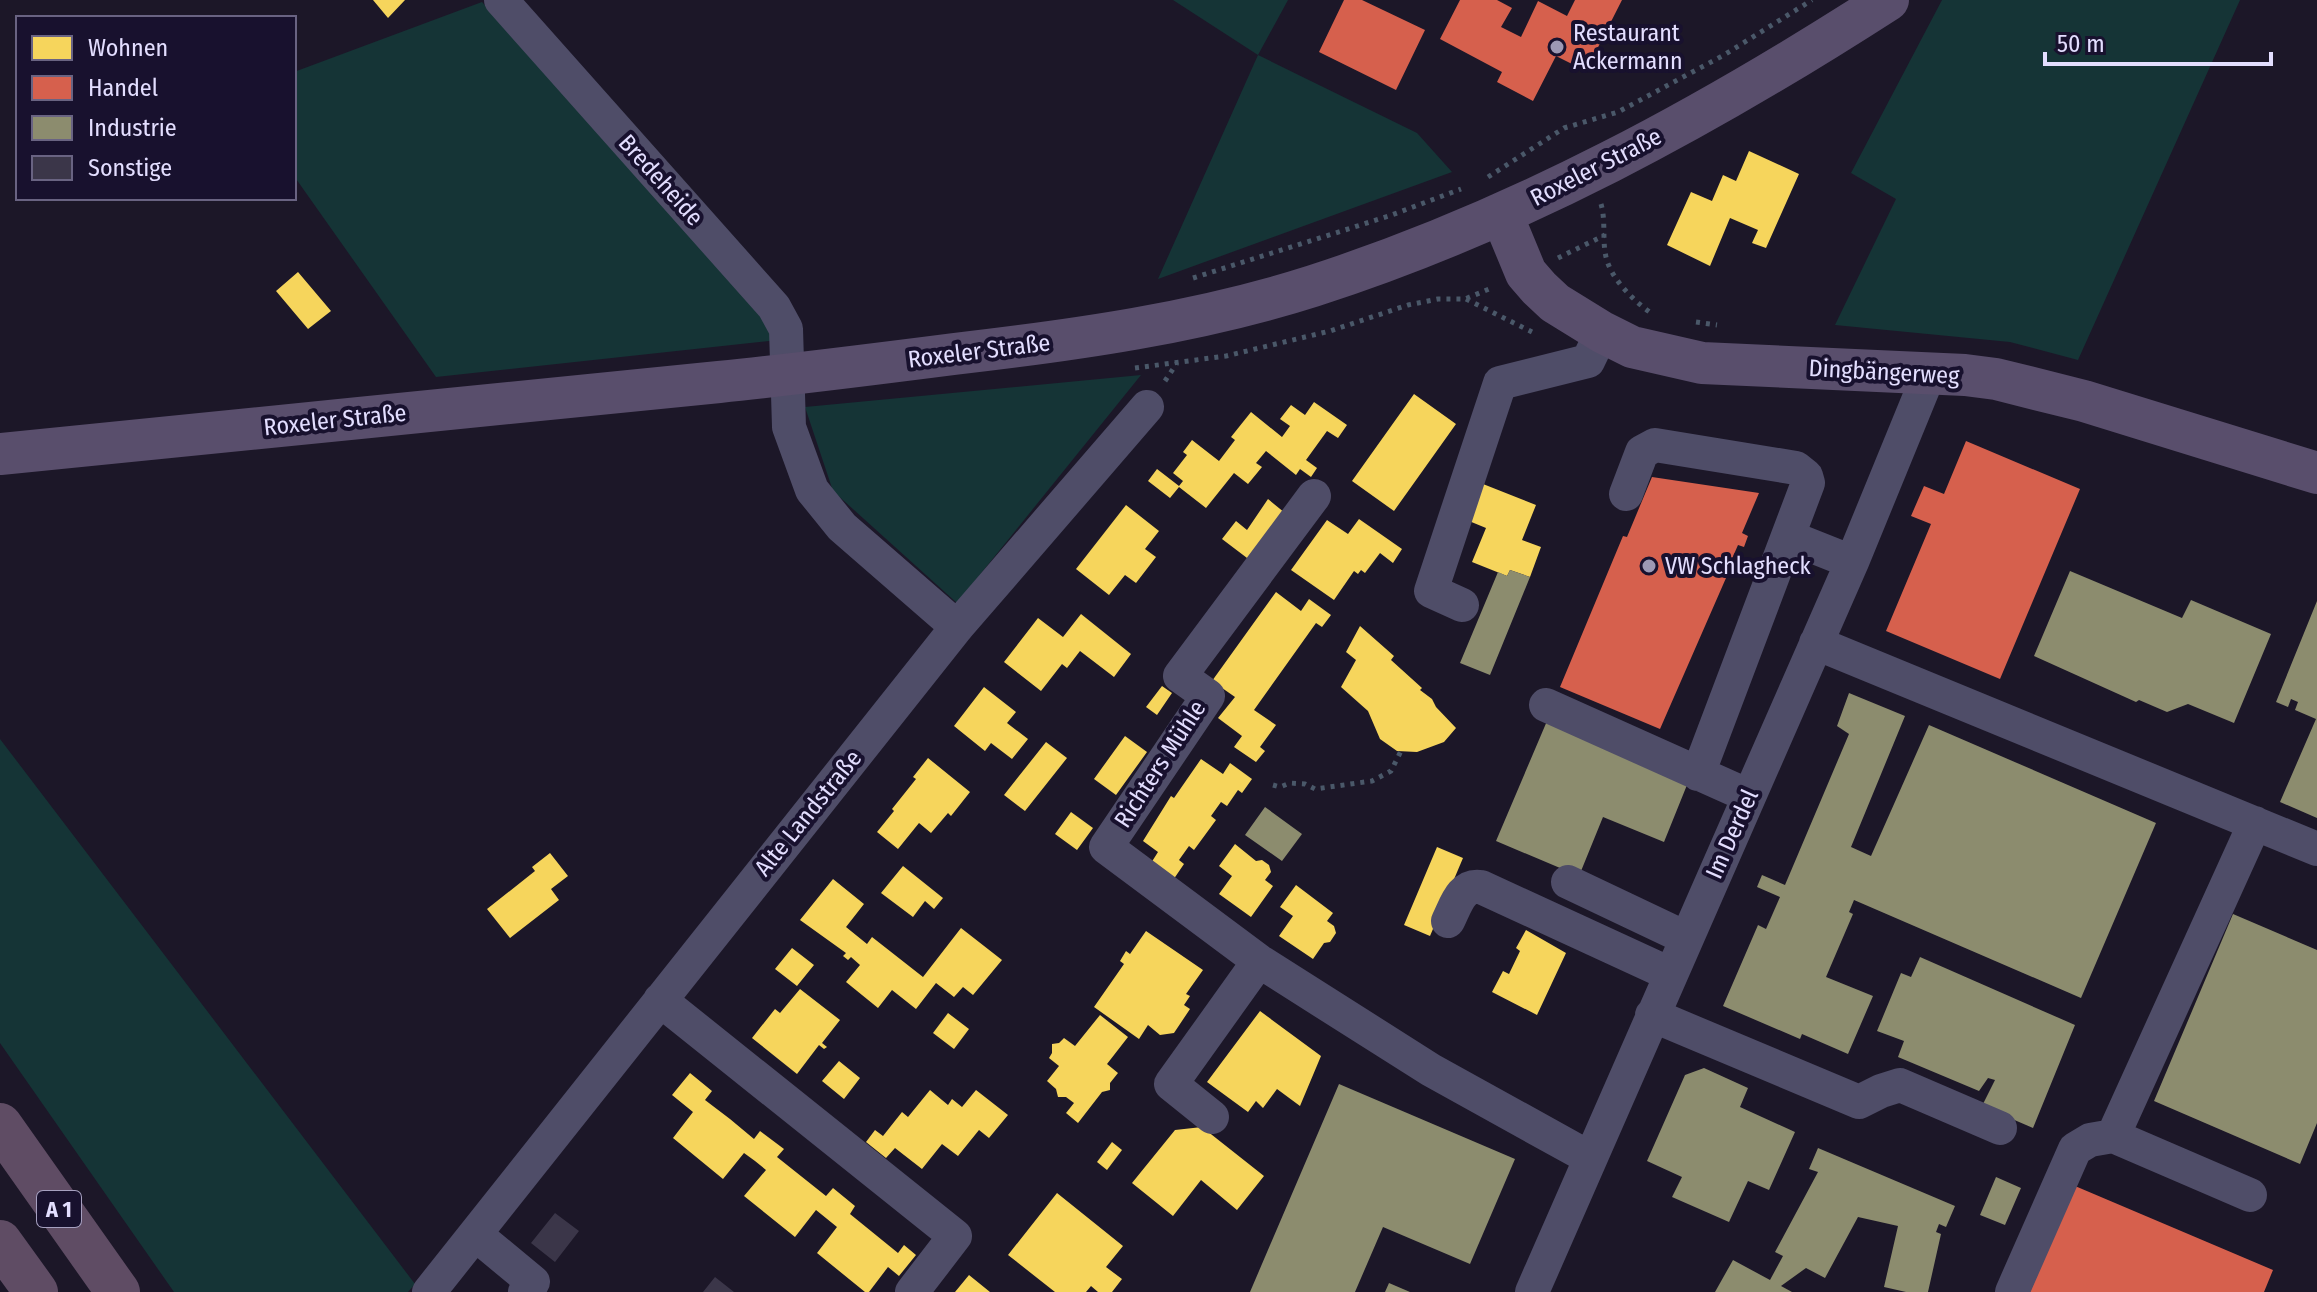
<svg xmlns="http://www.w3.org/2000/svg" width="2317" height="1292" font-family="'Fira Sans Condensed',sans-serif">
<rect width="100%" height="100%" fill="#1c1728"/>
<path fill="#153436" d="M1173 0H1288L1258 55 1417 133 1452 172 1158 279 1258 55Z
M1942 0H2240L2078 360 2010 342 1835 325 1896 199 1851 173Z
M482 2 787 339 436 377 294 176V72Z
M1141 375 957 603 833 491 805 407Z
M0 739 415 1284 408 1292H174L0 1043Z"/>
<path fill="#f6d55c" d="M373 0H405L388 18Z
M1749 151 1799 174 1766 248 1752 243 1758 230 1730 218 1710 266 1667 245 1691 192 1712 201 1723 175 1736 181Z
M298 272 331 311 308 329 276 291Z
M1414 394 1456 424 1394 511 1352 481Z
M1314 402 1347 425 1338 438 1327 431 1306 460 1317 468 1311 477 1300 469 1296 475 1266 451 1256 463 1262 467 1248 484 1234 473 1206 508 1179 487 1170 498 1148 481 1157 469 1179 486 1183 481 1173 473 1187 455 1183 452 1192 440 1219 461 1235 440 1231 437 1251 412 1282 437 1290 426 1280 419 1291 405 1305 415Z
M1483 484 1536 505 1522 540 1541 547 1530 577 1510 570 1507 576 1472 562 1486 528 1469 521Z
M1268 499 1285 513 1251 561 1222 539 1236 521 1247 530Z
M1126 505 1159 531 1145 549 1156 557 1136 583 1125 575 1109 595 1076 569Z
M1359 519 1402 549 1393 563 1380 553 1365 573 1361 570 1358 574 1354 571 1334 600 1291 570 1327 520 1348 534Z
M1276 592 1301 611 1309 599 1331 615 1322 627 1316 623 1254 710 1276 725 1260 747 1265 751 1256 762 1234 747 1242 736 1218 718 1235 697 1212 681Z
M1081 614 1131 654 1114 677 1080 651 1067 668 1062 664 1041 691 1004 662 1038 618 1063 637Z
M1360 626 1394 656 1391 660 1422 688 1420 690 1432 699 1436 707 1456 728 1444 742 1417 752 1397 751 1380 739 1368 711 1341 687 1356 660 1346 652Z
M1162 686 1172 693 1157 715 1146 707Z
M984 687 1016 712 1007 723 1028 739 1012 759 991 743 985 751 954 726Z
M1125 736 1147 752 1116 795 1094 779Z
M1046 742 1067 758 1025 811 1004 795Z
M928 758 970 792 951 816 948 813 931 833 919 823 898 849 877 832 894 811 892 809 916 779 913 777Z
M1201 759 1223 774 1230 763 1252 779 1242 793 1238 790 1227 806 1221 802 1211 816 1216 820 1194 850 1189 846 1179 860 1184 864 1169 886 1146 871 1158 852 1143 841 1171 796 1174 798Z
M1071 812 1093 828 1077 850 1055 834Z
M1235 844 1256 861 1262 860 1269 865 1271 872 1265 880 1273 886 1251 917 1219 894 1232 876 1219 866Z
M1437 847 1463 858 1430 936 1404 925Z
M550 853 568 876 551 889 559 900 510 938 487 909 535 871 532 867Z
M903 866 943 898 934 909 925 901 913 917 881 893Z
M833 879 864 904 846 927 867 944 872 937 923 977 961 928 1002 960 973 995 963 987 954 997 936 983 916 1009 892 990 878 1008 846 982 860 965 851 957 848 960 843 956 846 953 800 920Z
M1296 885 1333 913 1327 921 1334 926 1336 933 1330 942 1324 943 1313 959 1279 936 1293 916 1280 907Z
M1526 930 1566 953 1537 1015 1492 992 1503 971 1509 974 1520 951 1516 948Z
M1146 931 1203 970 1186 994 1190 996 1184 1005 1190 1009 1174 1033 1160 1035 1148 1025 1139 1039 1094 1007 1124 964 1120 961 1126 951 1130 954Z
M792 948 814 965 797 986 775 969Z
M800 989 840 1020 822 1043 827 1047 824 1049 819 1045 797 1074 752 1038 775 1009 780 1013Z
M1260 1011 1321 1056 1300 1106 1277 1089 1263 1108 1256 1101 1248 1112 1207 1082Z
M948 1013 969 1029 954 1049 933 1033Z
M1100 1015 1128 1037 1107 1064 1118 1073 1110 1083V1090L1102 1092 1078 1123 1066 1113 1074 1103 1066 1097H1058L1056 1089 1047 1081 1059 1066 1049 1058 1052 1053V1044L1059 1043 1064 1038 1075 1046Z
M839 1061 860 1078 844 1099 822 1081Z
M690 1073 712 1091 705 1100 730 1119 754 1139 760 1131 784 1149 777 1157 826 1196 833 1188 855 1206 850 1214 898 1253 904 1245 916 1255 899 1276 888 1267 869 1292H865L817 1253 837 1227 816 1210 795 1237 744 1196 766 1170 755 1161 744 1153 723 1179 673 1138 693 1112 672 1095Z
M930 1090 948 1105 952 1099 962 1107 976 1090 1008 1115 989 1138 979 1130 958 1156 942 1144 922 1169 895 1148 886 1158 866 1142 875 1130 883 1136 902 1112 908 1117Z
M1202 1127 1264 1176 1237 1210 1201 1180 1173 1216 1132 1183 1175 1130Z
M1112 1142 1122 1150 1107 1170 1097 1162Z
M1057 1193 1123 1246 1106 1267 1122 1279 1112 1292H1098L1091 1286 1086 1292H1055L1008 1255Z
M969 1275 990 1292H955Z"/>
<path fill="#d6604d" d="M1344 0H1362L1425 30 1396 90 1319 52Z
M1460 0H1497L1512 8 1501 27 1521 37 1538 1 1567 16 1575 0H1622L1586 71 1556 56 1533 101 1497 82 1502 72 1440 39Z
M1966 441 2080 489 2000 679 1886 631 1931 524 1911 516 1924 486 1944 494Z
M1652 477 1759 493 1742 533 1748 536 1744 547 1738 545 1724 577 1726 578 1660 729 1560 687 1623 536 1627 537Z
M2075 1186 2273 1270 2264 1292H2030Z"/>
<path fill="#8c8c6e" d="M1510 570 1530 577 1490 675 1460 663 1498 572 1507 576Z
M2070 571 2182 618 2191 600 2271 634 2234 723 2188 704 2167 712 2139 700 2136 702 2034 656Z
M2317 601V818L2280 802 2316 719 2295 710 2298 702 2291 699 2288 707 2276 702Z
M1849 693 1905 716 1851 847 1871 856 1929 725 2156 823 2081 998 1854 900 1849 912 1853 914 1826 977 1873 996 1848 1054 1802 1034 1800 1039 1723 1006 1758 925 1766 929 1780 897 1757 887 1762 875 1785 885 1849 734 1837 726Z
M1547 721 1689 780 1664 842 1603 817 1579 876 1496 841Z
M1265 807 1302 834 1282 861 1245 835Z
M2233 914 2317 950V1123L2300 1164 2154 1101Z
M1920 957 2075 1025 2033 1128 1982 1106 1995 1080 1988 1078 1979 1091 1898 1057 1904 1041 1877 1031 1901 973 1911 977Z
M1704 1068 1748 1088 1740 1107 1795 1132 1769 1190 1748 1181 1729 1222 1672 1197 1682 1177 1647 1161 1685 1075Z
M1339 1084 1515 1159 1470 1264 1383 1227 1355 1292H1250Z
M1818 1148 1955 1206 1946 1227 1939 1224 1936 1232 1941 1234 1928 1292H1906L1884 1287 1898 1226 1858 1217 1825 1278 1806 1268 1781 1286 1792 1292H1715L1733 1260 1770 1280 1783 1256 1775 1252 1818 1172 1809 1169Z
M1996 1177 2021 1188 2005 1225 1980 1215Z
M1389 1283 1410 1292H1385Z"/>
<path fill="#3b3649" d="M555 1213 579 1231 555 1262 531 1243Z
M715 1277 734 1292H703Z"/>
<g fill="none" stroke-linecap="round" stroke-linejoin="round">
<path stroke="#4a5869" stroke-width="5" stroke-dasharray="4 6" stroke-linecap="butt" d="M1488 177 1564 128 1618 112 1724 55 1812 0
M1601 204C1606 221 1602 240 1606 257 1611 279 1634 301 1651 313
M1558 258 1605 235
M1193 278 1389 216 1461 189
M1466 299 1532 332
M1696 322 1717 325
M1135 368 1226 356 1330 331 1408 305 1438 299H1465L1494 287
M1165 381 1177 363
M1273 785 1280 787 1290 783 1305 784 1315 789 1372 781 1391 771 1401 751"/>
<path stroke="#4f4d68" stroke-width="34" d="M501 0 774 307 786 329 789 427 812 490 842 527 957 627
M1626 494 1642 452 1655 445 1796 468 1806 476 1808 483 1698 774
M1314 496 1180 676 1208 696 1106 847 1259 961 1431 1070 1590 1158
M1789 537 1852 562
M1462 605 1431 591 1500 383 1588 361 1602 332
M1816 643 2317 849
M1546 705 1749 796
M1568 882 1686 938
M1448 921C1456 905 1461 884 1481 887L1670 974
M660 1000 955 1236 912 1292
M1652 1015 1859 1102 1881 1091 1900 1085 2000 1128
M1212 1117 1171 1084 1259 961
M2113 1136 2255 823
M475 1234 533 1282 525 1292
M429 1292 957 627 1147 407
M1532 1292 1852 562 1929 374
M2012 1292 2075 1149 2090 1140 2113 1136 2250 1195"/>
<path stroke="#594e6c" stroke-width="42" d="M1502 215 1526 273 1539 288 1555 303 1602 332 1632 347 1702 363 1965 375 1996 379 2084 401 2317 473
M0 454C240 430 479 406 719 382 797 374 876 364 954 354 1075 340 1197 323 1313 286 1518 220 1708 116 1888 0"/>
<path stroke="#5f4c64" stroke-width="44" d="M0 1125 118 1292
M0 1242 36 1292"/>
</g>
<g fill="#9d98b4" stroke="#18112e" stroke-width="3">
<circle cx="1557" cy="47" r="8"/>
<circle cx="1649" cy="566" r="8"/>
</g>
<g text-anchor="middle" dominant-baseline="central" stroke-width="8" stroke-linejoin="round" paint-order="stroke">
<rect fill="#18112e" stroke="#a6a0c0" stroke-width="2" x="37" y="1191" width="44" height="36" rx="6"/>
<g font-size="22" font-weight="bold" fill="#e3deff">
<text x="59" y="1209">A 1</text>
</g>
<g font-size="24" fill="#e3deff" stroke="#18112e" text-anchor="start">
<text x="1573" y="33">Restaurant<tspan x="1573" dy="28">Ackermann</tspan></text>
<text x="1665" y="566">VW Schlagheck</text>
</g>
<g font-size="24" fill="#e3deff" stroke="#18112e">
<text transform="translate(1596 167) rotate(-27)">Roxeler Straße</text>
<text transform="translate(661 180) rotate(48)">Bredeheide</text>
<text transform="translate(979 351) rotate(-7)">Roxeler Straße</text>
<text transform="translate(1884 372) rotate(3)">Dingbängerweg</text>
<text transform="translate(335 420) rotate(-6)">Roxeler Straße</text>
<text transform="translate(1160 764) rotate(-57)">Richters Mühle</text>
<text transform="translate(808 813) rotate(-51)">Alte Landstraße</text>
<text transform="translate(1732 834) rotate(-66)">Im Derdel</text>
</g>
</g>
<rect x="16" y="16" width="280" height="184" fill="#18112e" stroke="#696382" stroke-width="2"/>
<rect x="32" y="36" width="40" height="24" fill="#f6d55c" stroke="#696382" stroke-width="2"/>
<text x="88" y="56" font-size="24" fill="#e3deff">Wohnen</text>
<rect x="32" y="76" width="40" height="24" fill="#d6604d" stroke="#696382" stroke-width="2"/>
<text x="88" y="96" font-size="24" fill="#e3deff">Handel</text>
<rect x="32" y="116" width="40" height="24" fill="#8c8c6e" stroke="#696382" stroke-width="2"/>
<text x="88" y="136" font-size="24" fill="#e3deff">Industrie</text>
<rect x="32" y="156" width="40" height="24" fill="#3b3649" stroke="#696382" stroke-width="2"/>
<text x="88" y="176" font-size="24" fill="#e3deff">Sonstige</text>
<path d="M2045 52v12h226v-12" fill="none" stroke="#e3deff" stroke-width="4"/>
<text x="2057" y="52" font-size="24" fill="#e3deff" stroke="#18112e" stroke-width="6" paint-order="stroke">50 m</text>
</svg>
